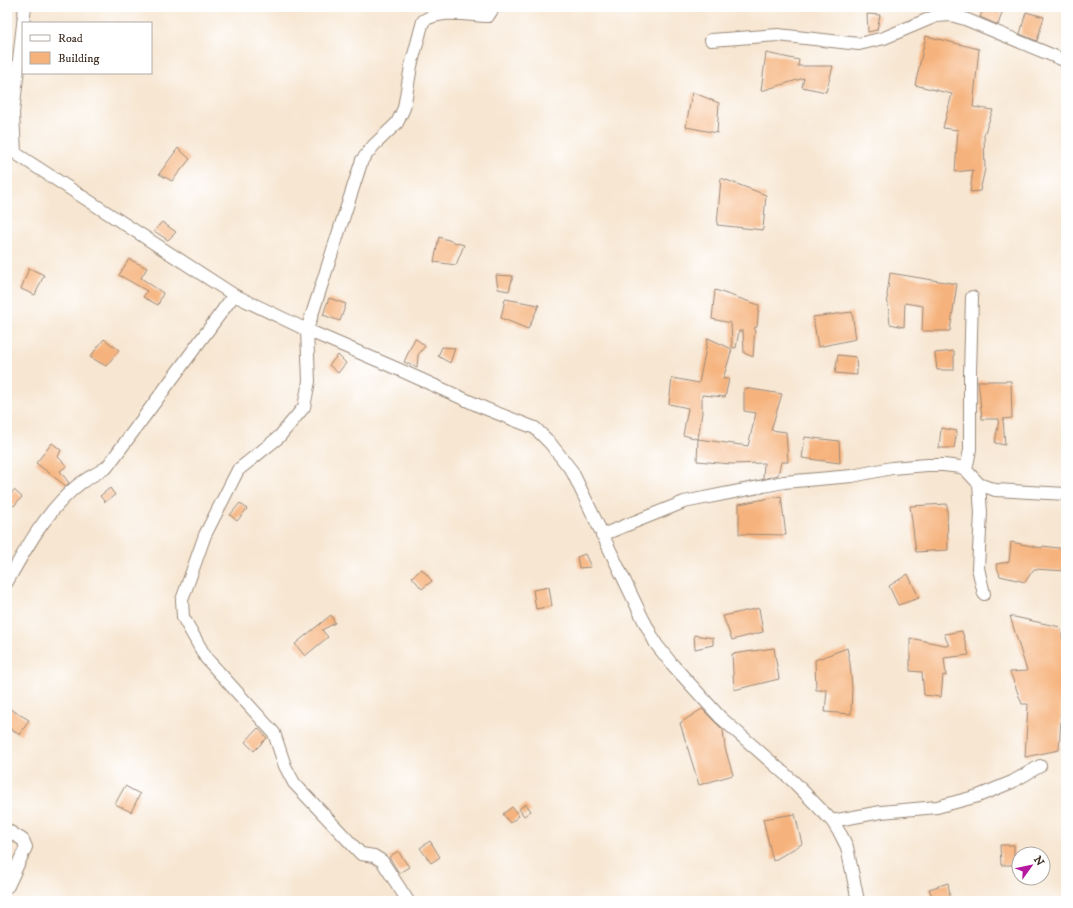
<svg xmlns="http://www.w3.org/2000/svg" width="1073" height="908" font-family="'IM FELL DW Pica',serif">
<rect width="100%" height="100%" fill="#fff"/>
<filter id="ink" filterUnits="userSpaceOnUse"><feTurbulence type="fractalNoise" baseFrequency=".025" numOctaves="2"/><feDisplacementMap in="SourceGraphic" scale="8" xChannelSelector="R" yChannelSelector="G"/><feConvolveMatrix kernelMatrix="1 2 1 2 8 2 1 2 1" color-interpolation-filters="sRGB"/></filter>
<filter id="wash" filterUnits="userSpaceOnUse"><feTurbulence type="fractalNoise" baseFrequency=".012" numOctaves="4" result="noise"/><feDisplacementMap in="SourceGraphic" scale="16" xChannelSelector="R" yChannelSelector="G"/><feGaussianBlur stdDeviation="0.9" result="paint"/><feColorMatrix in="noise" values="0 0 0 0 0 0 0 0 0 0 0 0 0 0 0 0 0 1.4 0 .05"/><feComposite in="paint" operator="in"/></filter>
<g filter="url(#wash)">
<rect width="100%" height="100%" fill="#f7e6d1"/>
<g id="blocks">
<path fill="#f6b27b" d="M984 7H1004L998 25 980 17Z
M1026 12 1044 17 1037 41 1020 34Z
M867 14 880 15 877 30 868 32Z
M926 36 979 49 973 107 993 110 984 135 985 169 980 191 970 192 973 170 955 172 958 130 943 128 952 94 915 85Z
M766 53 799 60 798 66H833L826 92 802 87 804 78 761 91Z
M692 92 719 103 717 133 686 127Z
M178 148 190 159 172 181 159 174Z
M721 178 766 195 763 230 717 225Z
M162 222 176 232 168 240 154 231Z
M439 237 464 245 456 265 434 262Z
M129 259 147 268 141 278 163 293 158 305 143 297 147 291 119 275Z
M29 268 44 275 35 295 21 289Z
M890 273 957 284 950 331H922L923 306 905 303 904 327 890 324 887 295Z
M496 275 513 276 509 291 498 289Z
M715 290 759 305 757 327H755L753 357 744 353 743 331H739L736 348 732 347 731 323 712 319Z
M329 298 346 304 340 321 323 315Z
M505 299 539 305 528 329 501 318Z
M852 312 856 339 818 347 813 317Z
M415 338 425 346 418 355 417 367 404 362Z
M708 338 732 349 723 379H729L725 397 702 395V412L698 439 683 435 688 408 669 404 672 378 699 383Z
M104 339 119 350 106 366 90 357Z
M442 347 455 348 450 363 438 356Z
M954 351V370H937L935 353Z
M338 355 346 363 338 373 329 365Z
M838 355 856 357 857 375 835 373Z
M978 381H1011L1012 418 1003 419 1005 445 995 443 999 419H982Z
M744 388 782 394 771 430 786 432 788 462H781L778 475 763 479 764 463 731 464 697 461 698 439 748 446 756 413 744 411Z
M941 428 957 431 954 448H939Z
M805 437 839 441 840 463 802 458Z
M52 443 61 450 58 457 67 466 60 471 69 483 66 486 36 463Z
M110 488 115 495 105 502 100 496Z
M14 490 22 497 14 506 7 501V499Z
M781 496 786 535 739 534V504Z
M240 503 247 509 237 521 230 515Z
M947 504 948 550 916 552 910 506Z
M1011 542 1042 548 1043 546 1066 549V571L1034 569 1025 582 1000 576 996 564 1009 562Z
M585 554 591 567 579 568 577 557Z
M422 569 432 581 422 589 412 577Z
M908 574 919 598 898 605 889 586Z
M549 587 552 606 536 609 533 590Z
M759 608 763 632 732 640 723 616Z
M331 615 335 623 322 630 328 637 305 656 295 644Z
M1010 616 1060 627 1066 650V703H1062L1059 750 1025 757 1028 704H1022L1010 672 1027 671Z
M962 631 969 655 944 658 946 676 943 675 941 697 924 695 922 672 910 671V638L949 646 944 634Z
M694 635 713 638V645L695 649Z
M774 648 779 679 734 690 732 654Z
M847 648 850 663 852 688 851 714 825 712 827 690H816L815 660Z
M7 707 29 720 20 735 7 727Z
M702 709 723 730 725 748 733 775 699 785 680 723Z
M258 728 267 738 254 751 245 742Z
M125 786 140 794 131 812 115 804Z
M526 804 531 811 524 816 519 809Z
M512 807 519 816 510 823 503 814Z
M795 814 802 844 773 861 763 819Z
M430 841 440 857 431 863 420 848Z
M1000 845H1014V865H1001Z
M398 851 409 867 399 873 389 857Z
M948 883 950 895 934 901 929 889Z"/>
</g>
</g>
<g filter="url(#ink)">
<use href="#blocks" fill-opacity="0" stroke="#998878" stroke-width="1"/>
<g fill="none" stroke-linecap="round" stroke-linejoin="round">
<defs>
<path id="street" d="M23 23 25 7
M711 40 778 35 859 44 884 38 936 16 951 15 965 19 1066 61
M7 150 15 153 234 295 307 330 400 370 484 408 535 428 550 443 572 471 642 617 656 644 671 663 720 717 794 782 832 821 841 835 847 847 858 901
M15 153 13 113 23 24
M966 470 970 450V373L972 297
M979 484 981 513 978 568 984 594
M602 535 684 502 784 482 852 476 892 468 927 465H943L961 467 966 470 979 484 995 490 1066 494
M7 582C26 548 47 510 78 485 87 478 98 473 107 467L234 295
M832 821 881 812 937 807 978 796 1012 782 1040 766
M7 830 23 840 26 847 8 886
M408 901 382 861 374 856 361 854 294 783 285 766 274 733 206 658 183 617 182 600 205 535 238 470 279 437 304 407 309 381 307 330 362 160 374 145 397 123 404 108 411 66 423 21C441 9 467 15 488 16L494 7"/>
</defs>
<use href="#street" stroke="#998878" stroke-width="14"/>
<use href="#street" stroke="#fff" stroke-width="12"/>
</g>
</g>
<rect width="1073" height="908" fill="none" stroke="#fff" stroke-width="24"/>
<rect x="22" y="22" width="130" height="52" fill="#ffffff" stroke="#b1aaa5"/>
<rect x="30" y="35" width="20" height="6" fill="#ffffff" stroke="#b1aaa5"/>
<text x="58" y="42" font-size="12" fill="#3b2a1e">Road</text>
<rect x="30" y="52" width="20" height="12" fill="#f6b27b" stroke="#b1aaa5"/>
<text x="58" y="62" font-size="12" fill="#3b2a1e">Building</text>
<g transform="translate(1031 866) rotate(57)"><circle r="19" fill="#ffffff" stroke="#b1aaa5"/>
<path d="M0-3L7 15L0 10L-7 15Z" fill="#b5179e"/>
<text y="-6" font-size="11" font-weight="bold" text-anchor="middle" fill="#3b2a1e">N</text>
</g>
</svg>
